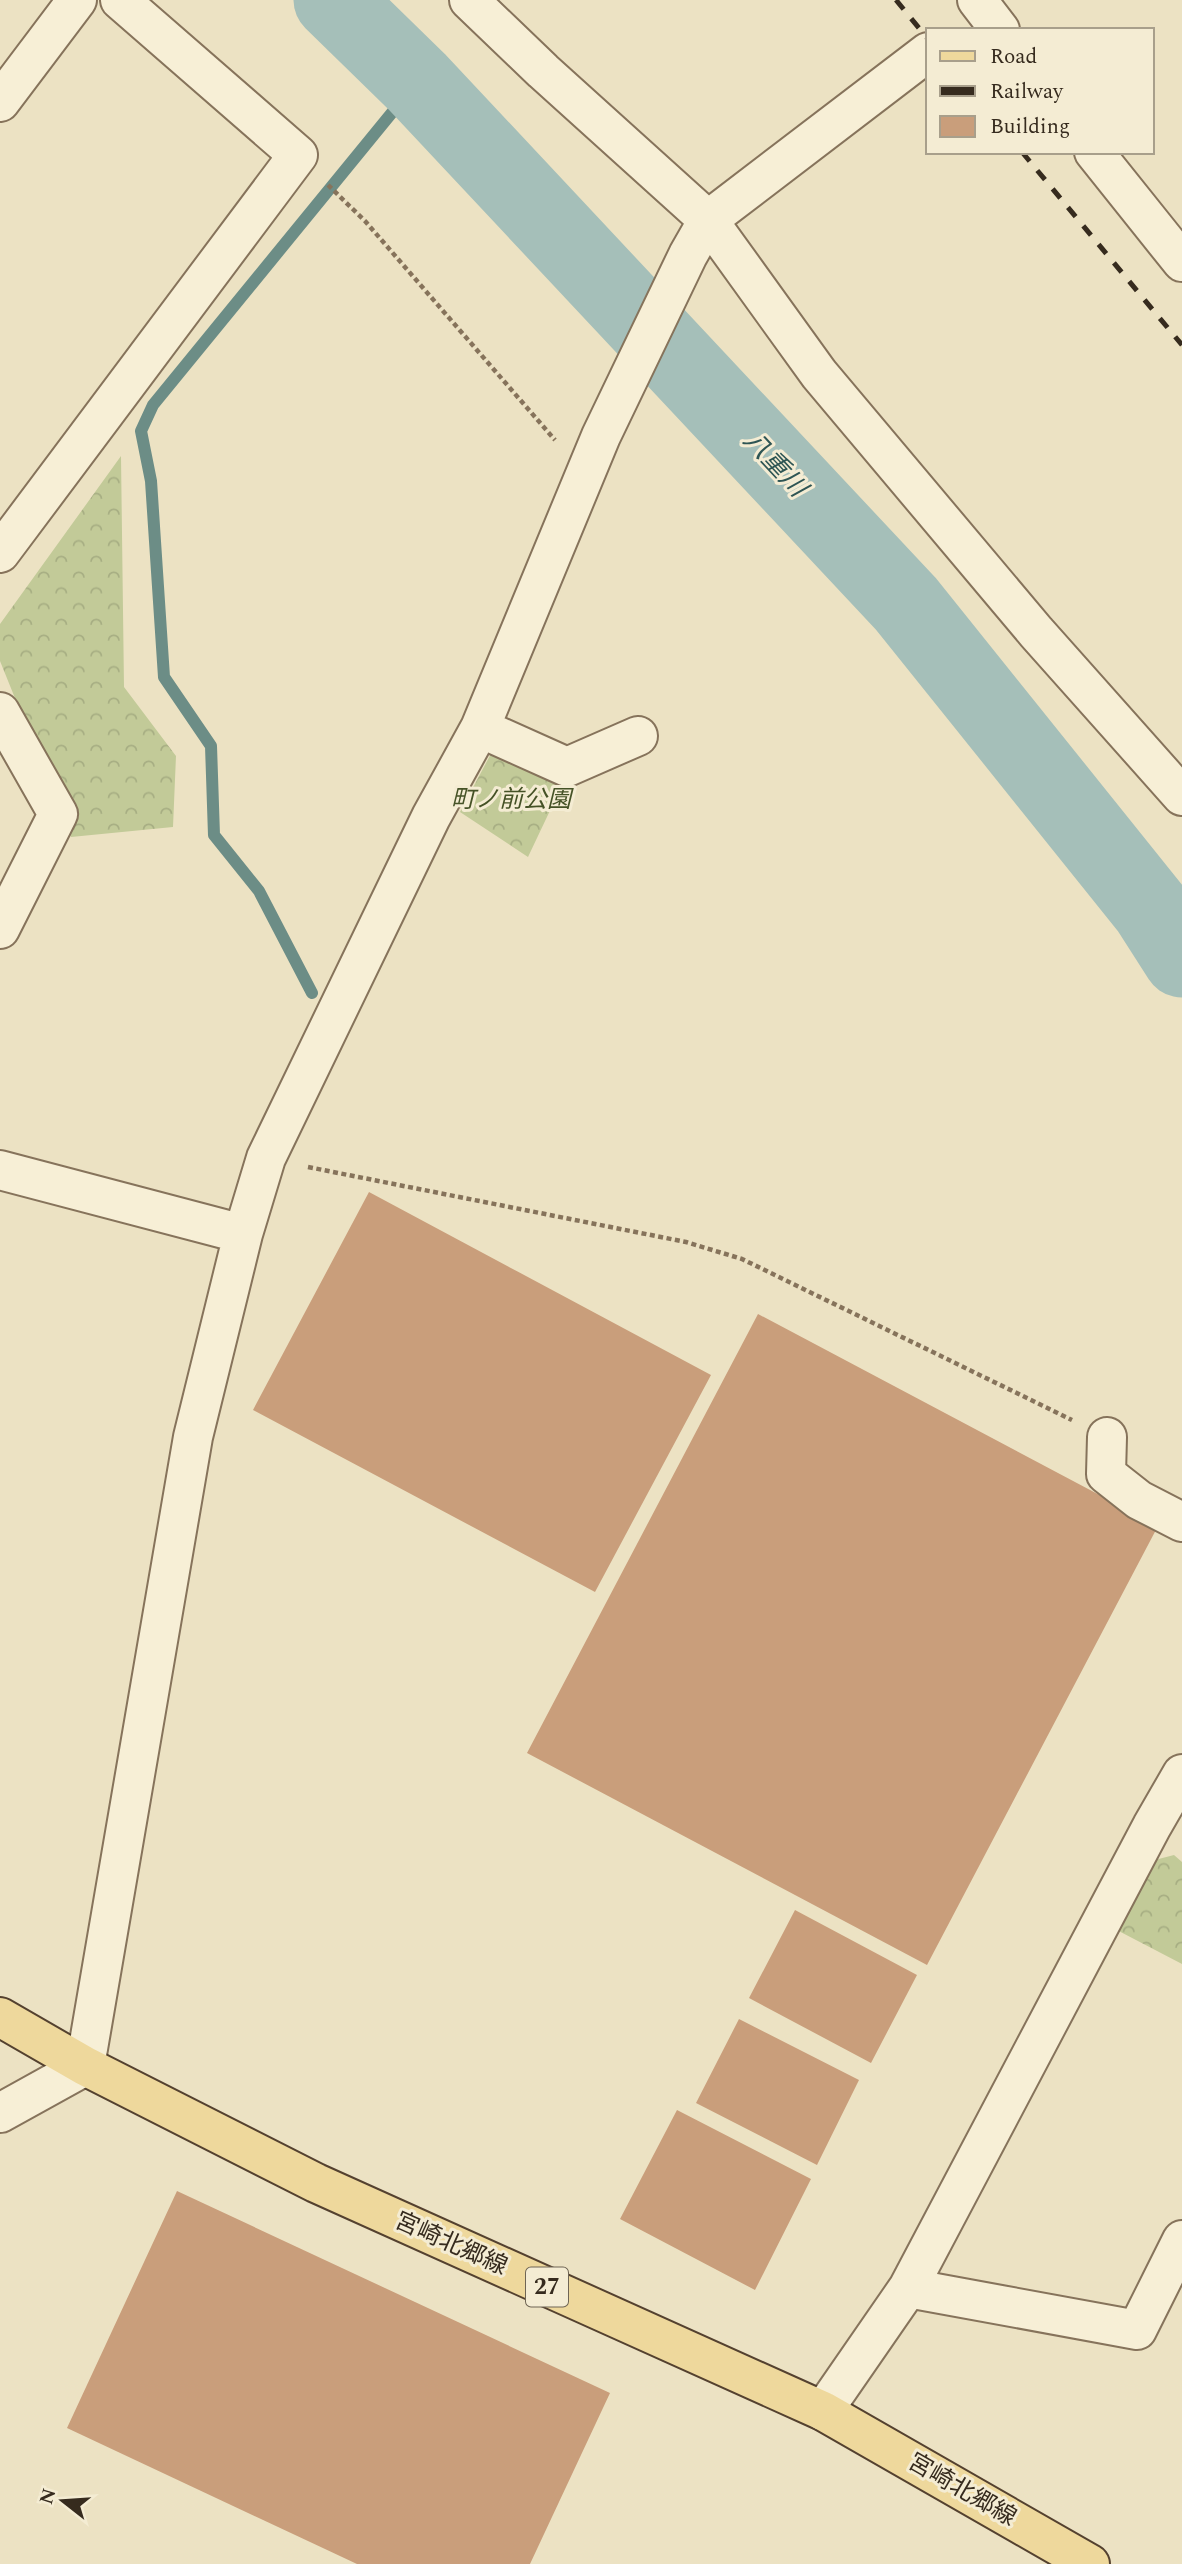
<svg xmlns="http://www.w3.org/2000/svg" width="1182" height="2564" font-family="Spectral,'Noto Sans JP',serif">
<defs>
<pattern id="forest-crowns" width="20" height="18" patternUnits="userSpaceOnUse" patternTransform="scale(1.75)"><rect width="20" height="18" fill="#c2ca98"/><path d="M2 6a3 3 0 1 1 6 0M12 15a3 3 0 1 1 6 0" fill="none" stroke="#a7ae83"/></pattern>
</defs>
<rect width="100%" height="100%" fill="#ece2c3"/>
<path fill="url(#forest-crowns)" d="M121 456 124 687 176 756 173 827 71 837 0 661V624Z
M494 748 564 781 528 857 460 812Z
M1174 1855 1182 1862V1964L1111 1927 1147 1862Z"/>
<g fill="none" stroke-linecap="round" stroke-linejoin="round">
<path stroke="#6c8d86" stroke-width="12" d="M312 993 259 891 214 835 211 746 164 677 151 481 141 431 153 405 417 82"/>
<path stroke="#a5bfb9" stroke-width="79" d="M333 0 417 82 906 604 1150 908 1182 958"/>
</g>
<path fill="#c99e7b" d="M369 1192 711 1375 595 1592 253 1410Z
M758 1314 1158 1526 927 1965 527 1753Z
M795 1910 917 1975 871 2063 749 1998Z
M739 2019 859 2080 817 2165 696 2103Z
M677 2110 811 2179 755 2290 620 2219Z
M177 2191 610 2393 530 2564H357L67 2428Z"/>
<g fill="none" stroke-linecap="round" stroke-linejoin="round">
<defs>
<path id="street" d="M469 0 543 71 708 220 819 374 1036 632 1182 796
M977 0 1000 30
M0 102 77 0
M1094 152 1182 262
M0 553 298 155 120 0
M0 712 58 814 0 929
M480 728 567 767 638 736
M0 1170 243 1234
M1107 1437 1106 1474 1139 1500 1182 1522
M0 2113 85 2066 193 1437 243 1234 266 1158 431 817 480 728 601 436 688 255 708 220 928 52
M908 2288 1137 2330 1182 2240
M823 2411 908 2288 1152 1826 1182 1774"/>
<path id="primary" d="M0 2017 85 2066 316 2183 823 2411 1090 2564"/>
</defs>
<use href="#street" stroke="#86735b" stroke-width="42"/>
<use href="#primary" stroke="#54412f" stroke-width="42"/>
<path stroke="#86735b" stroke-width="4.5" stroke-dasharray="5 3.5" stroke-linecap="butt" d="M328 185 365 221 555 440
M308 1167 686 1242 742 1259 1072 1420"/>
<use href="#street" stroke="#f7efd6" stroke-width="38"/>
<use href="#primary" stroke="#eed89c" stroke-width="38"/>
<path stroke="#362b1e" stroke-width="5" stroke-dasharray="12 12" stroke-linecap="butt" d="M896 0 928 39
M1022 152 1182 345"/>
</g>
<g text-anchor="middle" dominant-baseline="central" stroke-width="6" stroke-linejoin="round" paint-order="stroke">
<rect fill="#f4ecd3" stroke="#6f6554" stroke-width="2" x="526" y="2267.5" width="42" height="39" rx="5"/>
<g font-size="23" font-weight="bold" fill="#362b1e">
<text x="547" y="2287">27</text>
</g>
<g font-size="24" font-style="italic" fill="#455226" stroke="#f4ecd3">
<text x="511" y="800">町ノ前公園</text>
</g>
<g font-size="24" fill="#362b1e" stroke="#f4ecd3">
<text transform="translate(451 2244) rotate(24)">宮崎北郷線</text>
<text transform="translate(962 2490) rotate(30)">宮崎北郷線</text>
</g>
<g font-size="26" font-style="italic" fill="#2e5554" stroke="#f4ecd3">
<text transform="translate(775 464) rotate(47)">八重川</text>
</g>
</g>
<rect x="926" y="28" width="228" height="126" fill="#f4ecd3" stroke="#a89f8b" stroke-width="2"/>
<rect x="940" y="51" width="35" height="10" fill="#eed89c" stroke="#a89f8b" stroke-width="2"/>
<text x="990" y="63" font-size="21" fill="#362b1e">Road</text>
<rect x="940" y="86" width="35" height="10" fill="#362b1e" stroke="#a89f8b" stroke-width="2"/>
<text x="990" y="98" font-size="21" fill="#362b1e">Railway</text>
<rect x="940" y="116" width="35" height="21" fill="#c99e7b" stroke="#a89f8b" stroke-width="2"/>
<text x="990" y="133" font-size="21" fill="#362b1e">Building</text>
<g transform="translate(63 2501) rotate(287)" stroke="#f4ecd3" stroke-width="5" paint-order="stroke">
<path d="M0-5L12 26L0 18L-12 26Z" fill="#362b1e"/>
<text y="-10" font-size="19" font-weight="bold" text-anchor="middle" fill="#362b1e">N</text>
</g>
</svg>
